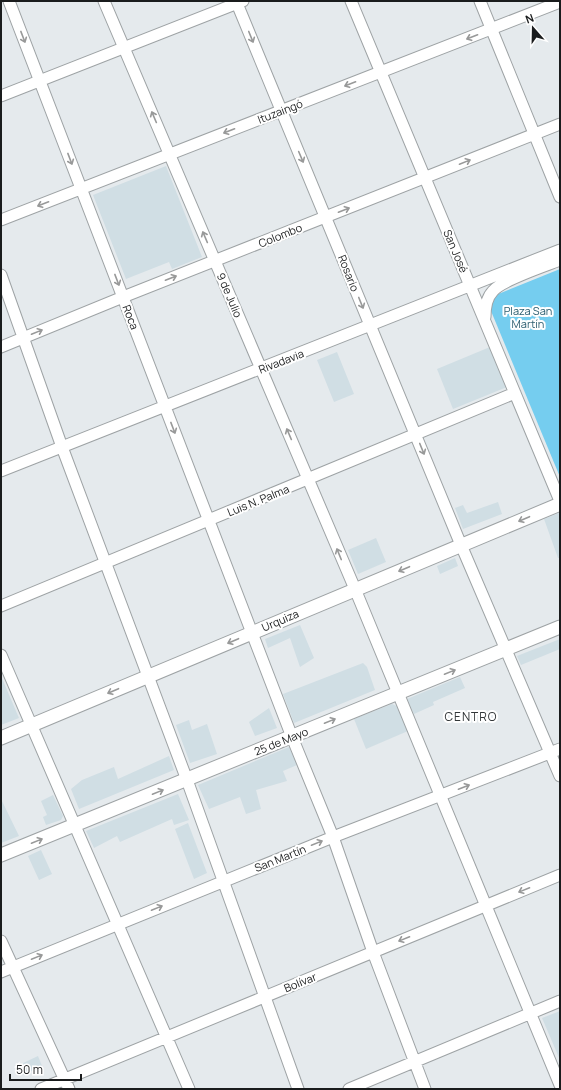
<svg xmlns="http://www.w3.org/2000/svg" width="561" height="1090" font-family="Manrope,sans-serif">
<rect width="100%" height="100%" fill="#e5eaed"/>
<path fill="#d0dee4" d="M166 166 202 257 172 269 169 262 126 279 93 195Z
M490 347 507 387 453 409 437 369Z
M337 352 354 394 334 402 317 360Z
M498 502 502 514 463 529 455 508 463 505 467 513Z
M559 513 560 558H558L544 519Z
M376 538 386 562 358 574 348 550Z
M455 558 458 566 440 574 437 566Z
M300 625 314 658 300 667 290 638 268 648 265 639Z
M560 639V649L521 665 517 656Z
M363 663 367 667 375 690 294 723 283 694Z
M1 676 19 718 1 725Z
M460 677 465 688 433 702 434 705 414 714 407 699Z
M392 704 399 707 408 731 366 749 354 719Z
M269 708 277 728 255 736 249 722Z
M189 720 192 730 207 724 217 754 190 763 176 725Z
M289 747 297 765 283 771 287 781 256 790 261 809 246 814 240 797 209 809 198 785Z
M169 756 174 770 79 809 71 789 82 780 114 767 118 779Z
M178 794 189 820 174 825 172 819 120 842 117 836 94 848 86 831Z
M53 795 63 816 61 820 46 825 43 817 47 815 41 801Z
M1 799 19 836 1 843Z
M188 823 207 873 194 879 175 829Z
M41 850 52 874 39 880 28 856Z
M560 1011V1060L542 1018Z
M38 1056 42 1066 23 1075 19 1065Z"/>
<path fill="#75cdef" d="M560 269V477L486 299Z"/>
<g fill="none" stroke-linecap="round" stroke-linejoin="round">
<defs>
<path id="minor" d="M9 1 292 737 333 837 373 952 425 1089
M104 1 355 589 560 1085
M236 1 461 545 560 776
M351 1 560 501
M480 1 560 197
M1 96 243 1
M1 220 560 2
M1 275 62 447 187 780 298 1089
M485 317C485 308 486 298 493 291 502 280 545 266 560 260
M1 347 123 297 560 124
M1 471 560 250
M1 606 515 393
M1 655 189 1089
M1 941 69 1089
M1 972 333 837 560 749
M41 1089 560 875
M349 1089 560 1001"/>
<path id="tertiary" d="M1 738 560 504
M1 855 560 627"/>
</defs>
<use href="#minor" stroke="#9ea3a5" stroke-width="13"/>
<use href="#tertiary" stroke="#9ea3a5" stroke-width="15"/>
<use href="#minor" stroke="#fff" stroke-width="11"/>
<use href="#tertiary" stroke="#fff" stroke-width="13"/>
</g>
<defs><path id="oneway-shaft" d="M-6 0H5M1.5-3L5.5 0L1.5 3" fill="none" stroke-width="1.6" stroke-linecap="round" stroke-linejoin="round"/></defs>
<g stroke="#989999">
<use href="#oneway-shaft" transform="translate(23 37) rotate(69)"/>
<use href="#oneway-shaft" transform="translate(251 37) rotate(68)"/>
<use href="#oneway-shaft" transform="translate(472 37) rotate(159)"/>
<use href="#oneway-shaft" transform="translate(350 84) rotate(159)"/>
<use href="#oneway-shaft" transform="translate(154 117) rotate(-113)"/>
<use href="#oneway-shaft" transform="translate(229 131) rotate(159)"/>
<use href="#oneway-shaft" transform="translate(301 157) rotate(67)"/>
<use href="#oneway-shaft" transform="translate(70 159) rotate(69)"/>
<use href="#oneway-shaft" transform="translate(465 162) rotate(-22)"/>
<use href="#oneway-shaft" transform="translate(43 204) rotate(159)"/>
<use href="#oneway-shaft" transform="translate(344 210) rotate(-21)"/>
<use href="#oneway-shaft" transform="translate(205 237) rotate(-113)"/>
<use href="#oneway-shaft" transform="translate(171 278) rotate(-21)"/>
<use href="#oneway-shaft" transform="translate(117 280) rotate(69)"/>
<use href="#oneway-shaft" transform="translate(361 303) rotate(68)"/>
<use href="#oneway-shaft" transform="translate(37 332) rotate(-22)"/>
<use href="#oneway-shaft" transform="translate(173 428) rotate(69)"/>
<use href="#oneway-shaft" transform="translate(289 434) rotate(-113)"/>
<use href="#oneway-shaft" transform="translate(422 449) rotate(68)"/>
<use href="#oneway-shaft" transform="translate(524 519) rotate(157)"/>
<use href="#oneway-shaft" transform="translate(339 554) rotate(-112)"/>
<use href="#oneway-shaft" transform="translate(404 569) rotate(157)"/>
<use href="#oneway-shaft" transform="translate(233 641) rotate(157)"/>
<use href="#oneway-shaft" transform="translate(450 672) rotate(-22)"/>
<use href="#oneway-shaft" transform="translate(113 691) rotate(157)"/>
<use href="#oneway-shaft" transform="translate(330 721) rotate(-22)"/>
<use href="#oneway-shaft" transform="translate(464 787) rotate(-21)"/>
<use href="#oneway-shaft" transform="translate(158 792) rotate(-22)"/>
<use href="#oneway-shaft" transform="translate(37 841) rotate(-22)"/>
<use href="#oneway-shaft" transform="translate(317 843) rotate(-22)"/>
<use href="#oneway-shaft" transform="translate(524 890) rotate(158)"/>
<use href="#oneway-shaft" transform="translate(157 908) rotate(-22)"/>
<use href="#oneway-shaft" transform="translate(404 939) rotate(158)"/>
<use href="#oneway-shaft" transform="translate(37 957) rotate(-22)"/>
</g>
<g text-anchor="middle" dominant-baseline="central" stroke-width="4" stroke-linejoin="round" paint-order="stroke">
<g font-size="11" fill="#1a1c1d" stroke="#fff">
<text transform="translate(280 111) rotate(-21)">Ituzaingó</text>
<text transform="translate(280 235) rotate(-22)">Colombo</text>
<text transform="translate(456 251) rotate(67)">San José</text>
<text transform="translate(349 273) rotate(68)">Rosario</text>
<text transform="translate(230 295) rotate(67)">9 de Julio</text>
<text transform="translate(131 317) rotate(69)">Roca</text>
<text transform="translate(281 361) rotate(-21)">Rivadavia</text>
<text transform="translate(258 500) rotate(-22)">Luis N. Palma</text>
<text transform="translate(280 620) rotate(-23)">Urquiza</text>
<text transform="translate(281 741) rotate(-22)">25 de Mayo</text>
<text transform="translate(280 858) rotate(-22)">San Martín</text>
<text transform="translate(300 982) rotate(-22)">Bolívar</text>
</g>
<g font-size="11" fill="#2d5f71" stroke="#fff">
<text x="528" y="310">Plaza San<tspan x="528" dy="13">Martín</tspan></text>
</g>
<g font-size="12" letter-spacing="1" fill="#333739" stroke="#fff">
<text x="471" y="716">CENTRO</text>
</g>
</g>
<rect width="561" height="1090" fill="none" stroke="#1a1c1d" stroke-width="4"/>
<g transform="translate(533 28) rotate(340)" stroke="#ffffff" stroke-width="3" paint-order="stroke">
<path d="M0-3L7 15L0 10L-7 15Z" fill="#1a1c1d"/>
<text y="-6" font-size="11" font-weight="bold" text-anchor="middle" fill="#1a1c1d">N</text>
</g>
<path d="M10 1074v6h71v-6" fill="none" stroke="#1a1c1d" stroke-width="2"/>
<text x="16" y="1074" font-size="12" fill="#1a1c1d" stroke="#ffffff" stroke-width="3" paint-order="stroke">50 m</text>
</svg>
